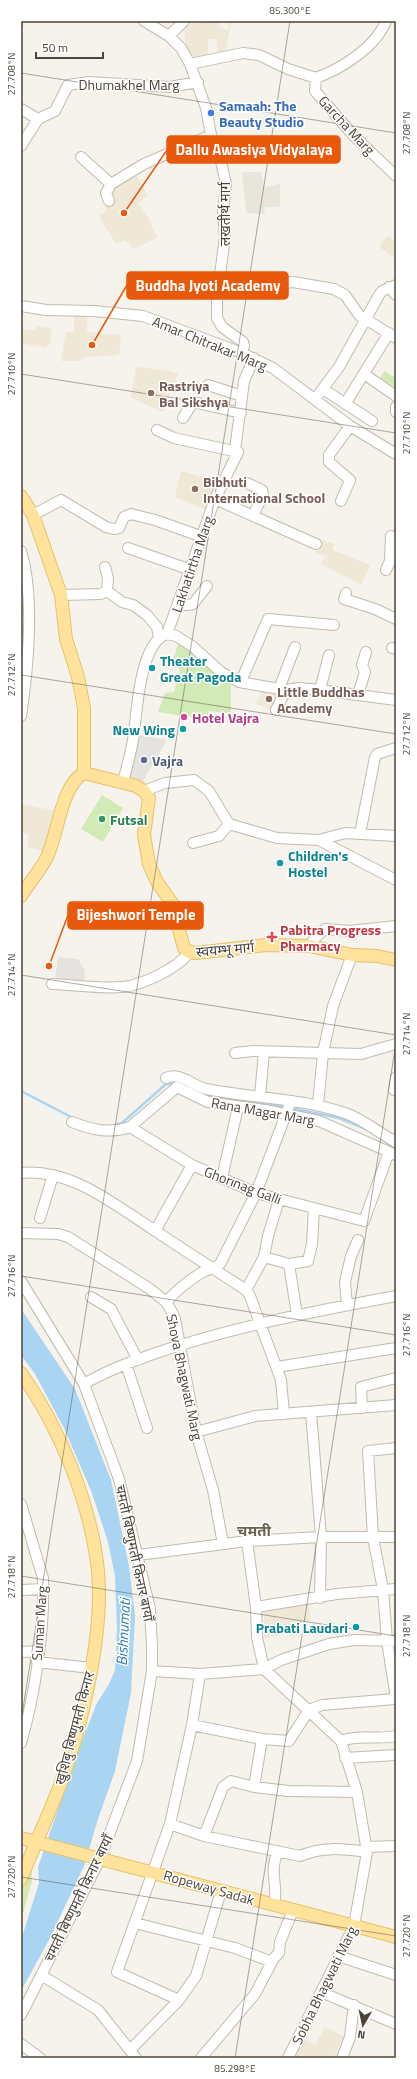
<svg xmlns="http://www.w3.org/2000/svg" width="417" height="2079" font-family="'Titillium Web','Noto Sans Devanagari',sans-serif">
<rect width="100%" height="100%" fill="#f6f3ec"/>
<path fill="#eae5da" d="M242 172H261L264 187 280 184V207H265L264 214 246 213Z"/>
<path fill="#efe8d6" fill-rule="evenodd" d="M208 21H220L219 28 228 30 229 21H232L224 56 205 61 186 53 184 24 207 23ZM208 39H217V56H208Z
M136 175 148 196 138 203 149 218 157 238 134 249 125 240 116 244 99 216 107 210 105 206 112 202 107 192Z
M388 235 396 242V259L379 247Z
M74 311 87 312V332L121 335 119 355 85 357 81 361H61L66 332 74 333Z
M38 326 51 328V342L45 348 21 343V329L34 331Z
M136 367 171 371 178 374 163 412 131 398Z
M181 471 218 481 205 510 175 497Z
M323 540 334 544 333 550 370 565 361 585 321 564 326 556 315 552 320 542Z
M263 689 281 694 274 711 256 704Z
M21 804 57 811 43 851 27 847 29 835 21 833Z
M308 1604 311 1620 291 1625 289 1630 277 1636 264 1638V1608L274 1605Z
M325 2027 344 2036 334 2058H290L301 2037 315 2045Z"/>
<path fill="#d2eab5" d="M384 371 396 378 395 387 380 378Z
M179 642 231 683V714L209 711 208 720 158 712 165 693 174 692 180 669 171 665Z
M102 795 123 808 103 842 81 829Z
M31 1865 32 1881 21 1921V1880Z"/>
<path fill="#e5e3e0" d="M139 735 167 740 142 783 127 779Z
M58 957 78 959 85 971 84 983 55 982Z"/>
<path fill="#a9d4f2" d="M21 1309 75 1389 111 1480 129 1566 135 1616 131 1693 115 1771 98 1819 84 1866 50 1938 21 1991V1940L39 1883 38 1867 81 1743 97 1703 109 1684 115 1670 117 1629 115 1576 108 1542 92 1493 65 1430 35 1374 21 1355Z"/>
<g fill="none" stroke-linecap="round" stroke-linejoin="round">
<path stroke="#a9d4f2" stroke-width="2.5" d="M21 1091 73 1118
M243 1102 286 1107
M291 1108 339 1118 366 1129
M112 1126 122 1123 166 1084H174
M384 1140 396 1150"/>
<defs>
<path id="minor" d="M144 21 169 36 181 48 190 64 206 108 211 135 220 157 226 184 223 213 225 237 217 298V318L222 327 243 342 244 346 242 353
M169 36 184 21
M190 64 243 53 259 55 288 69 316 78 315 91 353 135 396 176
M316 78C341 69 376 47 386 21
M21 109 38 119
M21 146 38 119 55 111 68 85 89 82 170 87 198 82
M81 157 111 184
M109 201 106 193 111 184 144 164 211 135
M389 287 396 295
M218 290 293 282 334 289 345 295 359 315 396 338
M21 306 46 310 94 311 143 316 242 353 273 368 350 426 396 454
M364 374 396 396
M208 385 242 396
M323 389 372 421
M315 399 339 367 379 295 382 291 396 285
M345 404 389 333
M396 407V412
M183 418 193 402 241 413
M157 430 174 438 238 452
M247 483 262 490 263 494 253 516
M215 499 316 544
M341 501 350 480 329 462V455L350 426
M33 515 61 500 106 527 114 529 119 528 124 517 131 514 155 520 203 537
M128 548 191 570
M21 551C35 596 28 670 21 716
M105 567 108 578 107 591
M386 570 390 561 391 536
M346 593 344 599 375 609 396 619
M61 595 101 594 107 591 122 602 133 605 147 615 157 627 159 639
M178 603 186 605 193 604 207 586
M167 634 215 499 238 452 235 450 244 381 254 358
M392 648 396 649
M239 682 242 679 268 619 334 625
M279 689 295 647
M320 690 329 655
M358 695 365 672 362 665 366 652
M276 710 286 690
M117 782H123C127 766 132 750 134 733 137 710 140 642 167 634L176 636 192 646 221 672 239 682 286 690 299 688 320 690 396 700
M144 791 165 783 194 780 209 791 229 824 277 838 319 840 345 833 396 836
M360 834 375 757 377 754 396 748
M319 840 396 880
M193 843 219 836 229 824
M309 946 316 937 325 929 350 931 396 926
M52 984C75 985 100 989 123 987 142 985 179 968 189 952
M235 1053 253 1051 323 1053 333 1006 352 955
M166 1078C179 1071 193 1086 206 1089 252 1098 301 1098 345 1113 363 1119 379 1133 396 1142
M394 1090 396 1077
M260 1096 264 1052
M318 1105 323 1053 361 1054 396 1044
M72 1122C92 1130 109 1134 130 1127L177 1087 208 1102 265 1110 319 1121 396 1155
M130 1127 192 1165 256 1193 364 1221 389 1152
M21 1173C72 1168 116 1206 157 1232 187 1252 217 1271 246 1290L250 1296 281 1380 284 1414
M222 1178 238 1107
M40 1218 53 1175
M155 1231 192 1165
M21 1233 58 1234 68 1237 150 1289 166 1302 172 1312 175 1319 196 1432 213 1490 223 1544
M264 1257 289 1264 308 1261 312 1244 314 1208
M289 1264 297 1315
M21 1281 84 1384 119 1479 150 1609 152 1646V1671L137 1761 100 1859 21 2015
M246 1290 264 1257 268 1236 279 1200
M91 1297 111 1309 138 1360
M166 1302C176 1291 188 1281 201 1273 207 1269 214 1269 220 1264L256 1193 291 1101
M347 1305 345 1282 351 1256 358 1240
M126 1364 147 1428
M277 1367 396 1348
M84 1384C108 1370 133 1361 159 1352 236 1326 316 1311 396 1296
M362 1408 361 1387 396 1378
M311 1412 321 1537 320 1598
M196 1432 255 1416 396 1405
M396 1448 368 1451 373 1537 383 1590 387 1641 396 1698
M21 1504 43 1578C45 1628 35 1695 21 1743
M247 1541 256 1607 257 1637 264 1669 341 1741 357 1792 367 1852 354 1926 288 2058
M138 1555 247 1541 321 1537H396
M21 1590 43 1589
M256 1607 337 1594 396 1589
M21 1652 38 1651
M37 1662 91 1668
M152 1671 200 1674 264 1669 281 1660 329 1644 354 1640 396 1641
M192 1725 262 1739 289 1741 309 1710 322 1705 395 1699
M341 1741C359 1734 378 1740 396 1736
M345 1758 396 1755
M254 1787 288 1791 357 1792
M170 1824 204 1836 223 1787 231 1781 254 1787 262 1739
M204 1836 300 1856C322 1846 344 1849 367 1852
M366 1847 396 1846
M274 1905C279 1885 268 1873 278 1851
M135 1923 235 1948 272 1962
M338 1956 396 1975
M41 1975 98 2010 136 2058
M321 1992 396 2024
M179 2000 196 1976 221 1891
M21 2044 40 2058
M130 2050 179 2000 117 1972 170 1824 192 1725 200 1674
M201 2058 255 1994 274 1958 279 1953 280 1942 293 1910
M342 2058 350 2037 354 2005"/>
<path id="major" d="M21 496 33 515 61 595 66 639 78 677 84 708V773
M21 896C29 883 39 872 46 859 58 837 60 786 84 773L136 786 144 791 149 798 144 835 149 864 157 882 172 903 184 948 189 952 196 953 266 945 309 946 352 955 377 956 396 960
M21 1373C60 1428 91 1504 98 1571 104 1637 80 1737 55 1798 44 1825 32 1851 21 1879
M21 1838 396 1937"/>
</defs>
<use href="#minor" stroke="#c2bbae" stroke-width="12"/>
<use href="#major" stroke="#e6c16a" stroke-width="14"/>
<use href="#minor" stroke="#fff" stroke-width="10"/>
<use href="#major" stroke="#ffe39c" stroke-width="12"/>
</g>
<path fill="none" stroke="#4b4439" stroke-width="1" stroke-opacity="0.45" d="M21 32 23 21M21 73 396 133M21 374 396 433M21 675 396 734M21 975 396 1035M21 1276 396 1335M21 1576 396 1636M21 1721 290 21M21 1877 396 1936M235 2058 396 1043"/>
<circle fill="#3f7fe0" stroke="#fff" stroke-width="1.5" cx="211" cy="113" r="4"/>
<g fill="#8d6e63" stroke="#fff" stroke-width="1.5">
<circle cx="151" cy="393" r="4"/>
<circle cx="195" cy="489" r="4"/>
<circle cx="269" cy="699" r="4"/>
</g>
<g fill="#0f9aa8" stroke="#fff" stroke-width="1.5">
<circle cx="152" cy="668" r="4"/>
<circle cx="183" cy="729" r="4"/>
<circle cx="280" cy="863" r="4"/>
<circle cx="356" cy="1627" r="4"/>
</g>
<circle fill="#d1479c" stroke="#fff" stroke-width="1.5" cx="184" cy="717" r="4"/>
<circle fill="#5c6f8a" stroke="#fff" stroke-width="1.5" cx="144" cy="760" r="4"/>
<circle fill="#2e9e5b" stroke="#fff" stroke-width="1.5" cx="102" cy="819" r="4"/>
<path fill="#e0444e" stroke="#fff" stroke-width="1.5" d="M270 931h4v4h4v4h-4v4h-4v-4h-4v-4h4z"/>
<g text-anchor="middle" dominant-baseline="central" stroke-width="3" stroke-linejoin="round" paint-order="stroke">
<g font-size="14" fill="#4b4439" stroke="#fff">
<text x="129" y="84">Dhumakhel Marg</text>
<text transform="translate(347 125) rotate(47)">Garcha Marg</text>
<text transform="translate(224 214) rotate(-90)">लखतीर्थ मार्ग</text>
<text transform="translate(210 343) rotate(22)">Amar Chitrakar Marg</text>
<text transform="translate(192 564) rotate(-71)">Lakhatirtha Marg</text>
<text transform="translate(225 949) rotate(-5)">स्वयम्भू मार्ग</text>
<text transform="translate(263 1111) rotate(10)">Rana Magar Marg</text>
<text transform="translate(243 1185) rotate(21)">Ghorinag Galli</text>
<text transform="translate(185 1377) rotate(78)">Shova Bhagwati Marg</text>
<text transform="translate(135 1553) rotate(78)">चमती बिष्णुमती किनार बायाँ</text>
<text transform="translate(39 1623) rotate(-86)">Suman Marg</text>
<text transform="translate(74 1728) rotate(-75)">खुशिबु बिष्णुमती किनार</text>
<text transform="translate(209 1887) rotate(16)">Ropeway Sadak</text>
<text transform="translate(78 1898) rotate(-64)">चमती बिष्णुमती किनार बायाँ</text>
<text transform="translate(324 1985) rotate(-64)">Sobha Bhagwati Marg</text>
</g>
<g font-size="14" font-weight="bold" fill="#366cbe" stroke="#fff" text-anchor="start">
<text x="219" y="105">Samaah: The<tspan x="219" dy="16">Beauty Studio</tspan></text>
</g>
<g font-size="14" font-weight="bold" fill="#785e54" stroke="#fff" text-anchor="start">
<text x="159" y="385">Rastriya<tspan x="159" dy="16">Bal Sikshya</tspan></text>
<text x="203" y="481">Bibhuti<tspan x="203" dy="16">International School</tspan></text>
<text x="277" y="691">Little Buddhas<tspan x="277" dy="16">Academy</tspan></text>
</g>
<g font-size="14" font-weight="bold" fill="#0d838f" stroke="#fff" text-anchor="start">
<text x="160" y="660">Theater<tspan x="160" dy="16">Great Pagoda</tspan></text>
<text x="175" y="729" text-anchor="end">New Wing</text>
<text x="288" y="855">Children's<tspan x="288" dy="16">Hostel</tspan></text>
<text x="348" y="1627" text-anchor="end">Prabati Laudari</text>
</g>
<g font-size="14" font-weight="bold" fill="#b23c85" stroke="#fff" text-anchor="start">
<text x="192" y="717">Hotel Vajra</text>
</g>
<g font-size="14" font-weight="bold" fill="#4e5e75" stroke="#fff" text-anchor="start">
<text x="152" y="760">Vajra</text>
</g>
<g font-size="14" font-weight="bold" fill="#27864d" stroke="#fff" text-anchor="start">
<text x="110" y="819">Futsal</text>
</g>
<g font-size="14" font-weight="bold" fill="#be3a42" stroke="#fff" text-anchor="start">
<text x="280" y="929">Pabitra Progress<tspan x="280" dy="16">Pharmacy</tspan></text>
</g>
<g font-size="15" font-weight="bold" fill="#6e6250" stroke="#fff">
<text x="254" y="1530">चमती</text>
</g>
<g font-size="15" font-style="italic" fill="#2e7ab2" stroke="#fff">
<text transform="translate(123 1632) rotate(-87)">Bishnumati</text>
</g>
</g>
<path fill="none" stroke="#e8590c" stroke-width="1.5" d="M124 213L167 150M92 345L127 285M49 966L68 915"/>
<g fill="#e8590c" stroke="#fff" stroke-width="1.5">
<circle cx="124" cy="213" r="4"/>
<circle cx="92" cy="345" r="4"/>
<circle cx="49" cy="966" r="4"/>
</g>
<g fill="#e8590c" stroke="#e8590c" stroke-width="1.5">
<rect x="167" y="136" width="173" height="27" rx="4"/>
<rect x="127" y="272" width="161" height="27" rx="4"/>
<rect x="68" y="902" width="135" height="27" rx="4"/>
</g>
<g font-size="15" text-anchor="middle" font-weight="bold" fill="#fff">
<text x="254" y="155">Dallu Awasiya Vidyalaya</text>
<text x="208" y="291">Buddha Jyoti Academy</text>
<text x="136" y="920">Bijeshwori Temple</text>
</g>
<rect width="417" height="2079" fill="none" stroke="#ffffff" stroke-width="44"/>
<g transform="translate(363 2025) rotate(189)" stroke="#ffffff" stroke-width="3" paint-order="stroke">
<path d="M0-3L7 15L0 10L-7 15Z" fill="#4b4439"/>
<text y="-6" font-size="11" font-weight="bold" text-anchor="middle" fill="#4b4439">N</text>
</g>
<path d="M36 52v6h67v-6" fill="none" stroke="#4b4439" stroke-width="2"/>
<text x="42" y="52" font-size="12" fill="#4b4439" stroke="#ffffff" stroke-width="3" paint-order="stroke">50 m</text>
<rect x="22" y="22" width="373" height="2035" fill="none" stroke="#4b4439" stroke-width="1.5"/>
<g font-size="10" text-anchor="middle" fill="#4b4439">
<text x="290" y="14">85.300°E</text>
<text transform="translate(11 74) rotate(-90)" y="4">27.708°N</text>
<text transform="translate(406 133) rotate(-90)" y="4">27.708°N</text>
<text transform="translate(11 374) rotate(-90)" y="4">27.710°N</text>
<text transform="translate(406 433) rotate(-90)" y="4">27.710°N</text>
<text transform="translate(11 675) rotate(-90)" y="4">27.712°N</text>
<text transform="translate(406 734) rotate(-90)" y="4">27.712°N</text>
<text transform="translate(11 975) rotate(-90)" y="4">27.714°N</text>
<text transform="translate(406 1034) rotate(-90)" y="4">27.714°N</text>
<text transform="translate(11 1276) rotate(-90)" y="4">27.716°N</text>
<text transform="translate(406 1335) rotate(-90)" y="4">27.716°N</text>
<text transform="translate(11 1577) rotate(-90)" y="4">27.718°N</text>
<text transform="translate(406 1636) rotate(-90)" y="4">27.718°N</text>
<text transform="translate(11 1877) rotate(-90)" y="4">27.720°N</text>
<text transform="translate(406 1936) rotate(-90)" y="4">27.720°N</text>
<text x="235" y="2072">85.298°E</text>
</g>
</svg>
